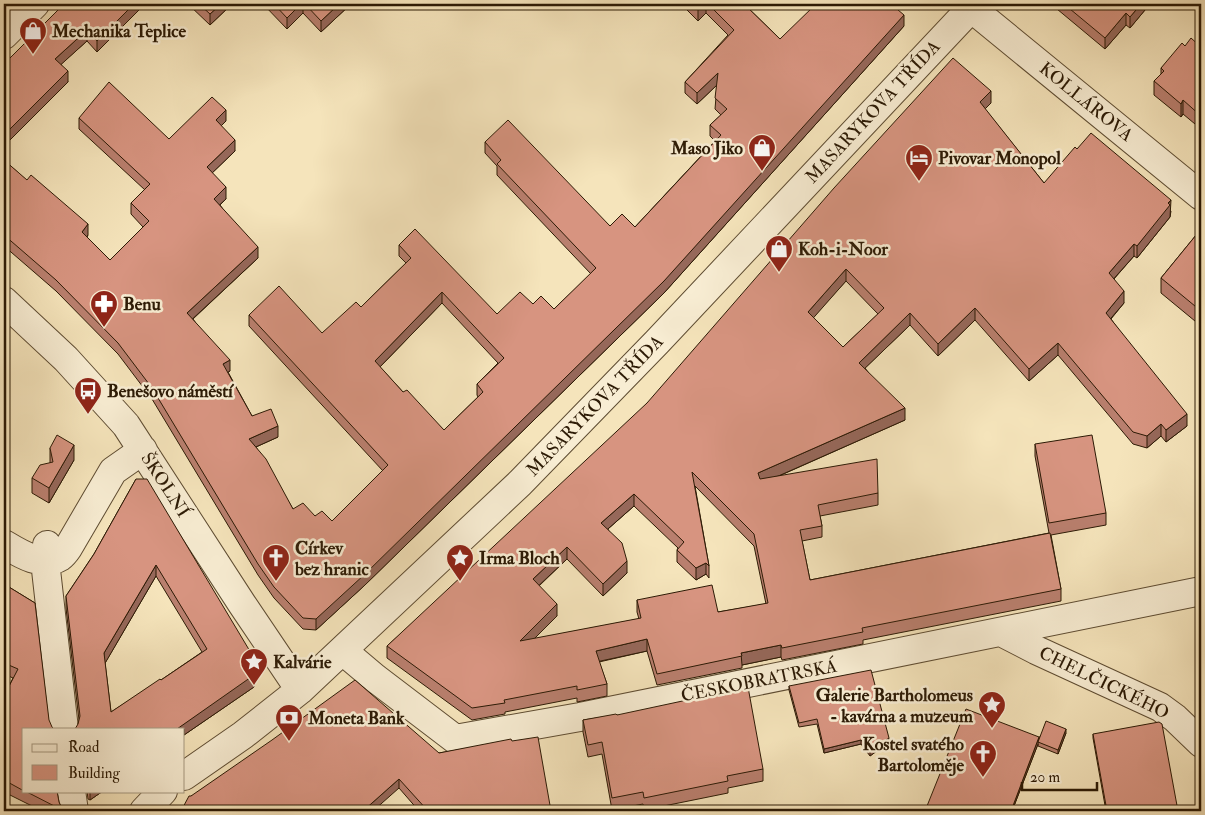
<svg xmlns="http://www.w3.org/2000/svg" width="1205" height="815" font-family="'IM FELL Double Pica',serif">
<rect width="100%" height="100%" fill="#f5e4bb"/>
<filter id="stains"><feTurbulence type="fractalNoise" baseFrequency=".004" numOctaves="4"/><feColorMatrix values="0 0 0 0 .2 0 0 0 0 .09 0 0 0 0 .02 0 0 0 .5 -.17"/></filter>
<radialGradient id="worn" r=".72"><stop offset=".6" stop-color="#630" stop-opacity="0"/><stop offset="1" stop-color="#630" stop-opacity=".3"/></radialGradient>
<g fill="none" stroke-linecap="round" stroke-linejoin="round">
<defs>
<path id="minor" d="M971 8 1201 196
M4 35 35 4
M4 301 66 359 126 425 242 604 300 690
M4 544C19 553 42 568 60 557 63 555 66 551 68 548L113 471 143 450
M47 545 45 561 64 729
M1001 632 1036 650 1160 707 1175 718 1201 743
M343 651 375 678 455 739 580 717 1201 591
M184 776 243 735 300 690 520 483 657 342 975 4
M71 791 74 811
M144 811 163 791"/>
</defs>
<use href="#minor" stroke="#5e4c32" stroke-width="30"/>
<use href="#minor" stroke="#f8edd3" stroke-width="28"/>
</g>
<path fill="#b97f6e" stroke="#2c1a05" fill-rule="evenodd" d="M64 4H145L97 52 87 41 61 64 68 82 4 146Z
M188 4H232L210 25Z
M263 4H351L321 32 303 13 287 29Z
M681 4H744L780 39 904 26 664 293 365 585 316 630 303 629 274 598 258 575 152 399 118 354 56 291 4 246V160L88 235 87 237 110 260 143 227 131 214V203L145 190 79 129V118L169 139 226 121 221 126 235 151 212 173 226 199 220 205 258 258 193 319 230 371 228 372 252 416 278 437 256 447 293 509 332 521 383 471 249 326V315L322 333 361 307 406 263 399 256V245L497 314 533 304 554 309 591 274 497 175V166L485 153V142L610 226 635 227 715 141 710 136V125L721 115 715 109 717 85 697 104 685 93V82L728 35 706 13 698 21ZM442 303 498 363 477 384V395L478 397 444 430 403 392 380 367Z
M1051 4H1145V10L1130 28 1126 25 1105 49Z
M1185 46 1201 47V129L1183 114 1181 117 1154 95V81L1161 74V68Z
M991 103 985 109 1044 183 1171 211 1170 217 1137 258 1134 256 1114 279 1124 303 1111 319 1187 426 1166 442 1161 436 1147 448 1133 444 1058 355 1029 381 975 320 938 356 910 325 865 368 905 420 779 476 878 493V505L820 516 822 526V537L802 541 810 580 1049 533 1035 456V444L1106 513V525L1051 535 1061 589V601L863 640V644L782 660 781 657 742 665V668L657 685 647 651 599 662 607 684V696L577 702V698L505 712V714L472 720 387 658V646ZM846 281 878 314 843 347 813 317ZM695 486 754 546 766 604 718 612 637 600V612L639 619 534 639 557 616 539 586 567 559 603 596 627 573 608 529 634 506 678 548 677 550V562L696 580 706 574 709 578V566Z
M1201 229V326L1161 293V278Z
M50 448 74 460 49 503 32 493V478L50 463Z
M136 479 257 675 254 687 184 735V729L78 724 79 720 66 608V596L94 554ZM156 576 202 652 161 680 111 712 105 663Z
M4 584 35 603 24 729V791H57L59 802 62 809 64 811H42L4 792V696L13 678 4 674Z
M789 686 889 742 870 756 861 744 824 753 817 724 799 727 789 690Z
M617 715 763 769V781L728 788V793L644 810 643 804 612 810 602 754 588 757 583 732V720Z
M1066 733 1058 754 1038 746V744L1012 811 1039 737Z
M1093 734 1178 811H1106L1093 738Z
M512 741 551 811H419L399 788 191 796 439 753Z
M87 791H103L90 800 88 799Z"/>
<path fill="#96685a" stroke="#2c1a05" d="M134 4H145L97 52V41Z
M221 4H232L210 25V14Z
M301 4H303V13L287 29V18Z
M339 4H351L321 32V21Z
M704 4H706V13L698 21V10Z
M1141 4H1145V10L1130 28V17Z
M1126 13V25L1105 49V38Z
M904 15V26L664 293 365 585 316 630V619Z
M87 30V41L55 70V59Z
M68 71V82L4 146V135Z
M718 73V84L697 104V93Z
M991 91V103L980 114V102Z
M1183 100V114L1181 117V104Z
M226 110V121L216 131V120Z
M235 140V151L207 178V167Z
M226 187V199L214 210V199Z
M1171 200 1170 217 1137 258V246Z
M88 224V235L82 243V232Z
M1134 244V256L1109 284V273Z
M258 247V258L187 324V313Z
M846 269V281L808 324V312Z
M1124 291V303L1106 324V313Z
M442 292V303L375 372V361Z
M975 308V320L938 356V344Z
M910 313V325L859 374V363Z
M1058 343V355L1029 381V369Z
M230 360V371L223 375V364Z
M905 408V420L758 485V473Z
M1187 414V426L1166 442V430Z
M1161 424V436L1147 448V436Z
M278 426V437L249 450V439Z
M74 445V460L49 503V488Z
M634 494V506L601 535V523Z
M567 547V559L533 591V579Z
M627 561V573L603 596V584Z
M706 563V574L696 580V568Z
M156 565V576L104 665V653Z
M557 604V616L520 653V641Z
M647 639V651L596 662V651Z
M781 645V657L742 665 741 653Z
M257 663V675L254 687 184 735V729H177Z
M1066 729V733L1058 754V750Z
M1039 737 1038 744 1012 811H1011Z
M889 738V742L870 756V751Z
M861 740V744L824 753V749Z
M399 779V788L373 811H363Z
M90 791H103L90 800Z"/>
<path fill="#d79480" stroke="#2c1a05" fill-rule="evenodd" d="M64 4H134L97 41 87 30 55 59 68 71 4 135V64Z
M199 4H221L210 14Z
M274 4H301L287 18Z
M305 4H339L321 21Z
M692 4H704L698 10Z
M708 4H744L780 39 816 4H891L904 15 664 281 365 574 316 619 303 618 274 587 258 564 152 388 118 343 56 280 4 235V160L27 180 31 175 88 224 82 232 110 260 149 221 131 203 150 184 79 118 109 82 169 139 212 97 226 110 216 120 235 140 207 167 226 187 214 199 258 247 187 313 230 360 223 364 252 416 271 409 278 426 249 439 266 459 293 509 303 503 315 516 322 511 332 521 388 465 249 315 279 286 322 333 356 302 361 307 411 258 399 245 415 229 497 314 520 292 533 304 541 296 554 309 596 268 497 164 501 160 485 142 508 120 610 226 622 214 635 227 721 135 710 125 727 109 715 98 718 73 697 93 685 82 734 30ZM442 292 504 358 477 384 483 392 444 430 407 390 403 392 375 361Z
M1064 4H1141L1130 17 1126 13 1105 38Z
M1191 38 1201 47V116L1183 100 1181 104 1154 81 1164 71 1161 68 1182 43 1185 46Z
M953 58 991 91 980 102 1044 183 1075 147 1077 149 1091 133 1171 200 1168 203 1170 205 1137 246 1134 244 1109 273 1124 291 1106 313 1187 414 1166 430 1161 424 1147 436 1133 432 1058 343 1029 369 975 308 938 344 910 313 859 363 905 408 758 473 760 479 877 459 878 493 818 505 822 526 800 530 810 580 1050 533 1061 589 862 628 863 632 782 648 781 645 741 653 742 656 657 674 647 639 596 651 607 684 577 690V686L504 700 505 703 472 708 387 646 647 403 834 188ZM846 269 884 308 843 347 808 312ZM692 472 754 534 768 603 718 612 712 585 637 600 641 618 520 641 557 604 533 579 567 547 603 584 627 561 622 543 601 523 634 494 684 542 677 550 696 568 706 563 709 566Z
M1201 229V311L1161 278Z
M57 435 74 445 49 488 32 478 40 465 53 462 50 448Z
M1092 435 1106 513 1049 523 1035 444Z
M136 479H147L257 663 254 675 177 729H75L78 724 80 716 66 596 94 554ZM156 565 207 649 161 680 160 679 111 712 104 653Z
M4 584 35 603 49 720 52 727 54 729H24V791L4 780V696L18 669 4 663Z
M871 670 889 738 870 751 861 740 824 749 817 719 799 723 789 686Z
M355 680 439 753 511 739 512 741 538 737 551 811H428L399 779 363 811H181L189 796H191L272 740Z
M748 687 763 769 727 776 728 781 644 798 643 792 612 798 602 742 588 745 583 720 616 714 617 715Z
M966 709 1039 737 1011 811H925Z
M1046 721 1066 729 1058 750 1038 742Z
M1159 722 1162 724 1178 811H1107L1093 734Z
M25 791H57L59 802 62 809 64 811Z"/>
<defs>
<symbol id="shop-pin" viewBox="-11 -11 22 30"><path d="M0 17L-7.5 6A9.5 9.5 0 1 1 7.5 6Z" fill="#8f2418" stroke="#f8edd3"/><path d="M-5-2.5h2.3a2.7 3.5 0 0 1 5.4 0H5L5.5 6h-11ZM-1.5-2.5h3a1.5 2.3 0 0 0-3 0Z" fill="#fff"/></symbol>
<symbol id="hotel-pin" viewBox="-11 -11 22 30"><path d="M0 17L-7.5 6A9.5 9.5 0 1 1 7.5 6Z" fill="#8f2418" stroke="#f8edd3"/><path d="M-6-4.5h1.5V1H6V5H4.5V3h-9V5H-6ZM-4 0a1.8 1.8 0 1 1 3.6 0ZM.5 0V-2.5h3Q6-2.5 6 0Z" fill="#fff"/></symbol>
<symbol id="pharmacy-pin" viewBox="-11 -11 22 30"><path d="M0 17L-7.5 6A9.5 9.5 0 1 1 7.5 6Z" fill="#8f2418" stroke="#f8edd3"/><path d="M-2-6h4v4h4v4h-4v4h-4v-4h-4v-4h4Z" fill="#fff"/></symbol>
<symbol id="bus-pin" viewBox="-11 -11 22 30"><path d="M0 17L-7.5 6A9.5 9.5 0 1 1 7.5 6Z" fill="#8f2418" stroke="#f8edd3"/><path d="M-5-6H5V4H4V6H2V4H-2V6H-4V4H-5ZM-3.5-4V0h7V-4ZM-3.5 1.2v1.5H-2V1.2ZM2 1.2v1.5H3.5V1.2Z" fill="#fff"/></symbol>
<symbol id="church-pin" viewBox="-11 -11 22 30"><path d="M0 17L-7.5 6A9.5 9.5 0 1 1 7.5 6Z" fill="#8f2418" stroke="#f8edd3"/><path d="M-1.2-6h2.4v3.5h3.3v2.4h-3.3V6h-2.4V-.1h-3.3v-2.4h3.3Z" fill="#fff"/></symbol>
<symbol id="sight-pin" viewBox="-11 -11 22 30"><path d="M0 17L-7.5 6A9.5 9.5 0 1 1 7.5 6Z" fill="#8f2418" stroke="#f8edd3"/><path d="M0-6L1.8-2.2L6-1.7L2.9 1.2L3.7 5.4L0 3.3L-3.7 5.4L-2.9 1.2L-6-1.7L-1.8-2.2Z" fill="#fff"/></symbol>
<symbol id="bank-pin" viewBox="-11 -11 22 30"><path d="M0 17L-7.5 6A9.5 9.5 0 1 1 7.5 6Z" fill="#8f2418" stroke="#f8edd3"/><path d="M-6-4H6V4H-6ZM0-2.3a2.3 2.3 0 1 0 0 4.6a2.3 2.3 0 1 0 0-4.6Z" fill="#fff"/></symbol>
</defs>
<g fill-rule="evenodd">
<use href="#shop-pin" x="17" y="15" width="32" height="43"/>
<use href="#shop-pin" x="746" y="132" width="32" height="43"/>
<use href="#hotel-pin" x="903" y="142" width="32" height="43"/>
<use href="#shop-pin" x="763" y="233" width="32" height="43"/>
<use href="#pharmacy-pin" x="88" y="288" width="32" height="43"/>
<use href="#bus-pin" x="72" y="375" width="32" height="43"/>
<use href="#church-pin" x="260" y="542" width="32" height="43"/>
<use href="#sight-pin" x="444" y="542" width="32" height="43"/>
<use href="#sight-pin" x="238" y="646" width="32" height="43"/>
<use href="#sight-pin" x="976" y="689" width="32" height="43"/>
<use href="#bank-pin" x="273" y="702" width="32" height="43"/>
<use href="#church-pin" x="967" y="738" width="32" height="43"/>
</g>
<g text-anchor="middle" dominant-baseline="central" stroke-width="5" stroke-linejoin="round" paint-order="stroke">
<g font-size="18" font-weight="bold" fill="#2c1a05" stroke="#f8edd3" text-anchor="start">
<text x="52" y="31">Mechanika Teplice</text>
<text x="743" y="148" text-anchor="end">Maso Jiko</text>
<text x="938" y="158">Pivovar Monopol</text>
<text x="798" y="249">Koh-i-Noor</text>
<text x="123" y="304">Benu</text>
<text x="107" y="391">Benešovo náměstí</text>
<text x="295" y="548">Církev<tspan x="295" dy="21">bez hranic</tspan></text>
<text x="479" y="558">Irma Bloch</text>
<text x="273" y="662">Kalvárie</text>
<text x="973" y="695" text-anchor="end">Galerie Bartholomeus<tspan x="973" dy="21">- kavárna a muzeum</tspan></text>
<text x="308" y="718">Moneta Bank</text>
<text x="964" y="744" text-anchor="end">Kostel svatého<tspan x="964" dy="21">Bartoloměje</tspan></text>
</g>
<g font-size="18" fill="#2c1a05" stroke="#f8edd3">
<text transform="translate(1086 102) rotate(39)">KOLLÁROVA</text>
<text transform="translate(873 112) rotate(-47)">MASARYKOVA TŘÍDA</text>
<text transform="translate(595 406) rotate(-46)">MASARYKOVA TŘÍDA</text>
<text transform="translate(165 485) rotate(57)">ŠKOLNÍ</text>
<text transform="translate(759 681) rotate(-11)">ČESKOBRATRSKÁ</text>
<text transform="translate(1104 683) rotate(26)">CHELČICKÉHO</text>
</g>
</g>
<rect width="1205" height="815" fill="none" stroke="#f5e4bb" stroke-width="20"/>
<rect x="5" y="5" width="1195" height="805" fill="none" stroke="#2c1a05" stroke-width="2.5"/>
<rect x="10" y="10" width="1185" height="795" fill="none" stroke="#2c1a05"/>
<rect x="22" y="728" width="162" height="65" fill="#f8edd3" stroke="#a69981"/>
<rect x="32" y="744" width="25" height="8" fill="#f8edd3" stroke="#a69981"/>
<text x="68" y="752" font-size="15" fill="#2c1a05">Road</text>
<rect x="32" y="765" width="25" height="15" fill="#d79480" stroke="#a69981"/>
<text x="68" y="778" font-size="15" fill="#2c1a05">Building</text>
<path d="M1022 782v8h75v-8" fill="none" stroke="#2c1a05" stroke-width="2.5"/>
<text x="1030" y="782" font-size="15" fill="#2c1a05" stroke="#f8edd3" stroke-width="4" paint-order="stroke">20 m</text>
<rect width="100%" height="100%" filter="url(#stains)"/>
<rect width="100%" height="100%" fill="url(#worn)"/>
</svg>
